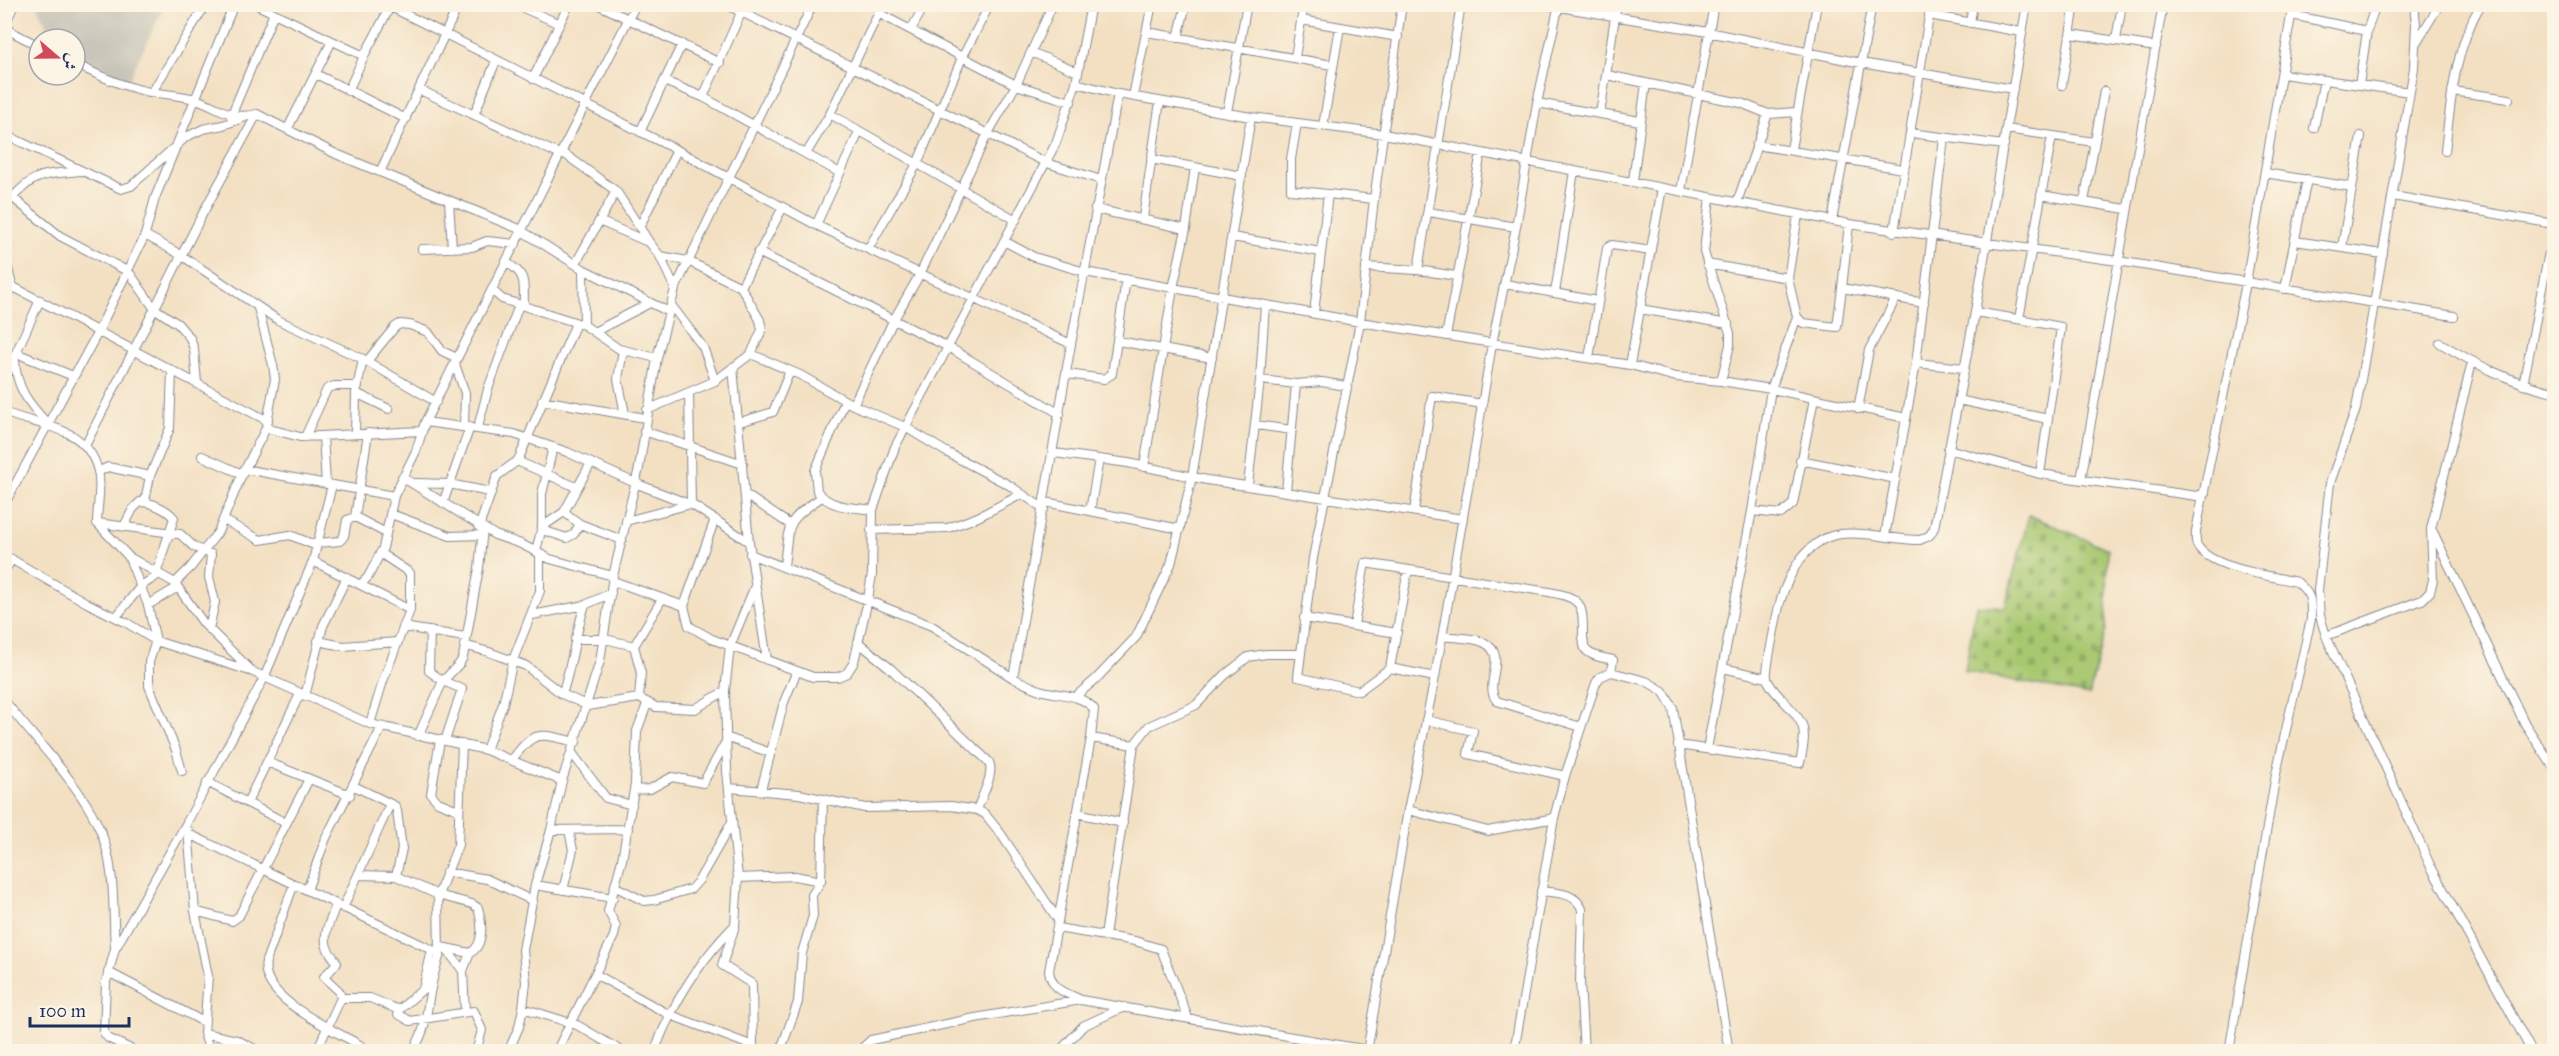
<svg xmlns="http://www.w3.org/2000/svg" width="2559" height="1056" font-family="'IM FELL Great Primer',Amiri,serif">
<defs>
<pattern id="cemetery-stones" width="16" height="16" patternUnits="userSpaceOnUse" patternTransform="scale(1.5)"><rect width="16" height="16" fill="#a8c870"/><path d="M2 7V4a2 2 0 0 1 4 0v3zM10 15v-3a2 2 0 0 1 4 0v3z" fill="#90ac63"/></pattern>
</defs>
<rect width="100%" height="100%" fill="#fcf5e5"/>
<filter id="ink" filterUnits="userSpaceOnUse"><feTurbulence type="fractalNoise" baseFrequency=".0167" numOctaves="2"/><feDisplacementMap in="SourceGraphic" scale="12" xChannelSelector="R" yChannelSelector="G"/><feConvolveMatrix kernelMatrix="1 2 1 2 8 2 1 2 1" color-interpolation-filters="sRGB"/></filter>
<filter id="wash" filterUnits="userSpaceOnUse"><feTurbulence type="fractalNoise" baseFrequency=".008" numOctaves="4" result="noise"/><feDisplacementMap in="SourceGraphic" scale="24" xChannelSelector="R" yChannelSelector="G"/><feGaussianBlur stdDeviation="1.35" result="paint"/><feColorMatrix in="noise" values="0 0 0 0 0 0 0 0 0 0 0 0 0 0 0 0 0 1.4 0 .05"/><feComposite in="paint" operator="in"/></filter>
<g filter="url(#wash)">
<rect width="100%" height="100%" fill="#f3e0c3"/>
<path fill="#c7c5b8" d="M36 5H165L128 81 75 55V39L40 38 46 24Z"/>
<path fill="url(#cemetery-stones)" stroke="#627c67" stroke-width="1.5" d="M2029 515 2108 549 2106 629 2089 695 1965 671 1976 605 2005 607Z"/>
</g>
<g filter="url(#ink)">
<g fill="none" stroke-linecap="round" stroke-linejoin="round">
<defs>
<path id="minor" d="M255 4 364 56
M385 4 677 150 816 225 1071 344 1013 678C1022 682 1031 687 1040 690 1058 696 1081 693 1094 709L1091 738 1049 971C1052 990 1065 992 1081 1000L1379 1052
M514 4 560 24
M597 4 720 63
M725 4 1047 163 1101 180
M1078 4 1090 10
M1402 4 1374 199 1360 322 1313 558 1298 677 1359 691 1390 668 1408 570
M1542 4 1708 32 1861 63 2013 89
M2414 4 2416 24 2414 68 2374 304 2356 409 2330 483 2318 590 2320 616 2326 636 2430 865 2532 1052
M878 13 1016 85 1071 102
M1929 15 2021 32
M2292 15 2367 31
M1301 20 1398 37
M4 23 12 32 39 46
M1970 23 1973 4
M911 30 925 4
M1147 32 1332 65
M2071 34 2156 47
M1178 38 1186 4
M2116 40 2122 4
M2416 43 2440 4
M1031 52 1078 72
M1295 57 1304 4
M75 64C98 75 119 85 145 91 161 94 179 95 195 99 220 106 229 121 257 114L336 154 517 228 583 269 669 312
M316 74 406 119
M2282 74 2410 92
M1607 75 1741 103 1768 114 1797 112
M533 79 569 4
M664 81 703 97 840 173
M1076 83 1118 94 1251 117 1384 134 1849 224 2118 261 2454 316
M2062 85 2075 4
M2359 85 2367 31 2376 4
M420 90 561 155
M348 91 364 56 390 7
M2452 91 2509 99
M152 92 206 4
M1133 96 1152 4
M703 97 745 4
M1537 103 1640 121
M1227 112 1247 4
M830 114 1016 220
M1600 114 1617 4
M474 115 496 61
M231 116 274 13
M1297 123 1291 159V190L1374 199
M1323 126 1340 27
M288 128 332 41
M2314 128 2324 80
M2006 129 2094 142
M640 132 682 44
M1910 133 2004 145
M4 134 121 189 131 186 186 137 203 129 223 125 243 118
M1756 145 1903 169
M1791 149 1817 4
M2445 151C2451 100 2454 50 2481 4
M562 152 616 191 649 242 660 256 675 289
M806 154 830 114 883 4
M1151 159 1242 176
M380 172 459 4
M2265 173 2352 187
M1633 181 1646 83
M1681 191 1714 4
M2041 195 2126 209
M2393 196 2554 224
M1710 197 1704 252 1730 333V345L1721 381
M13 198 60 236 129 272 154 308 178 324 190 338 194 349 197 383
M449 201 452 248
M1737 202 1768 114
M2084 202 2104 91
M4 206C36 173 36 175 81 171
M1095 209 1186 229
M1429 212 1516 227
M1143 218 1160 101
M599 221 648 242
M1832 221 1872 4
M816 225 859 132
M640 226 677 150
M1894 232 1931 4
M145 235 181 255 278 320 363 359 436 402
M1232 237 1321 252
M1004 241 1034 257 1085 272 1360 322 1630 365 1676 377 1721 381 1771 389 1906 418
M2295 241 2383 254
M2342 247 2361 136
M422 249 472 247 487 241 516 244
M868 249 917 164 962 58 990 4
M4 252 12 286 4 301
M758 252 950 348 1060 414
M507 263C528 275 523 284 524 306
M576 263 616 191
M1707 264 1788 278
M1366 267 1418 270 1456 276
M583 269 584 325
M1418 270 1461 4
M4 282 268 421
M1505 284 1598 301
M741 287 783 207
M1842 288 1849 224
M2285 289 2307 179
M493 291 502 299 584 325 619 349 657 358
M1555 293 1574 171
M671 305 703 347 715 381
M1640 309 1728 324
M1975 312 2023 320
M1314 313 1328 194
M1797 317 1803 323 1837 327 1842 288 1924 303
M594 332 650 303
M1446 336 1481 153
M1118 341 1212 358
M2440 343C2477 365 2512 383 2554 392
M1071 344 1118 94
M623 350 618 379 625 414
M16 353 73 376
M751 354 800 375 853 405 905 427 948 453 1009 485 1044 509
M1589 358 1607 248 1612 245 1651 251
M15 360C16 388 29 404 47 423
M367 361 395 327 400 324 410 325 428 332 442 351 457 358
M1916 363 1964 368
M455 364 465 393 464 427
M1630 365 1662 188
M733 367 749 542 767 660
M1067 374 1104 379 1112 374 1126 279
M4 379 40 300
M1260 380 1296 384 1322 382 1346 386
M2523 385 2554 227
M356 393 389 409
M542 400 645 418
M1958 400 2048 419
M845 401 815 471 817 491C831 509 853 507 873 510
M853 405 893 321 920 274 987 135 1016 85 1053 4
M1858 409 1869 350 1896 298
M647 410 715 381 751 354 762 330 760 320 741 287 688 261 660 256
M4 412C41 428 86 424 98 471 102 486 97 507 97 523L129 557 175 583 204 624 253 672 370 724 486 750 562 781
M425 422 514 434 567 452 635 483 694 506 749 542
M740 422 773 412 790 371
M1256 425 1292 430
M478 427 488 389 519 305
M266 428 300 437 421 431
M644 431 743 464
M355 434 356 393 363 359
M323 436 326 484
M305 437 327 389 334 386H358
M86 444 204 211 257 114
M1948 449 2040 474 2197 496 2205 493
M1054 453 1128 463 1207 480 1463 519
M202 456 242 474
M1800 460 1896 479
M517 461 576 487
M1144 467 1173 288 1186 229 1195 167
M244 469 394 496
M98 472 108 467 150 476
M2040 474 2061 327 2019 319 2052 136
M402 477 495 535 521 544 550 559 613 576
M2081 480 2163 4
M416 483 449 484 490 492
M1248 485 1260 380 1265 305
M1286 491 1296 384
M746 495 789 524
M145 501 150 476 170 428 172 371
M1045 502 1180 529
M443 503 470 427
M4 505 98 332 145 235 155 198 234 4
M1090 511 1099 459
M1414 511 1432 396 1483 404
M1752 511 1781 514 1793 504 1814 399
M564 512 580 524 622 540
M391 514 450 536 482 535
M355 517 368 433
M355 517 386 533
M715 519 684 606 689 626 712 639 813 677H838L847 673 854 662 868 599 872 574 873 510 895 447 1056 143 1076 83 1091 4
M224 520 260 540 290 535 317 546
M626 521 691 504 689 392
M97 523 180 534 194 547 211 554 209 577 215 602 209 629
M124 526 133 509 140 502C151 502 167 509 174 518L156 574
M479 527 497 476 517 461 520 456 576 323
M542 527 564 512 591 463
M542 530 567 538 574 534 580 524
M871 530 948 528 978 517 1022 494
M2433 532 2525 724 2554 768
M1885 536 1916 363 1944 138
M318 543 340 541 344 536 347 520 355 517
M536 551 542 527V494L553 447
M750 554 932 626 1013 678
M4 555 87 603 127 623 156 641 250 671
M129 558 148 605 156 641 149 662V686L176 750 182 771
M313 561 410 610
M784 566C789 524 785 521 822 497
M4 572 12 559
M613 581 684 606
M175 583 191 567 218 532 241 477 266 428 275 379 273 365 258 308
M361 584 368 577 383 548 394 496 416 451 425 422 636 4
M148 605 178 587
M532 615 585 605 611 593
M116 617 141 586 158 575
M1304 618 1397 633
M1354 625 1365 563 1549 592C1583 598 1583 604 1583 637 1584 641 1583 647 1586 650 1592 657 1606 658 1613 660L1611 672
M403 627 465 637
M430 631 429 671 443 681 462 689 445 741
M1442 636C1455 638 1474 637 1485 643 1509 656 1482 685 1497 701L1581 727
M2326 636 2422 600 2430 592 2433 580 2431 529 2472 362
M575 639H605L634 646
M318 641 343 646 397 642
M858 642 890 668 989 762C995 774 981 797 977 810
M464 645 489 652 526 666 562 694 588 706 639 698 656 707 695 709 725 691 730 646 755 586
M1390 668 1435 677
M1723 668 1767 678
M725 691 727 771 738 878 735 926 722 965 752 984 753 1046
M562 694C572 665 575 634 585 605
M305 696 323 626 347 577
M1075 697 1096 679 1136 637 1171 564 1192 477 1251 117
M639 698 641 673 634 646 662 599
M4 700C37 743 92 795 106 847 115 879 113 916 115 948
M1426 720 1473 731 1468 754 1565 776
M370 724 383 681 410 610V573L380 553
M418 736 443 681 460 663 463 657 479 568 483 529
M1091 738 1134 745
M440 740 431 794 438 802 458 810
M1678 745 1800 763C1808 726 1805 724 1781 698 1776 693 1770 686 1767 679 1765 671 1774 632 1776 620 1782 586 1801 539 1841 534 1867 531 1894 540 1920 540L1930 535 1934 528 1975 312 2027 4
M1707 749 1752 511 1771 389 1797 317 1788 278 1798 215
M486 750 503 704 513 660 540 591V554
M572 753 606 798 632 805
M512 760C535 728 540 734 576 742
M267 762 350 795
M207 782 286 823
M354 786 395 806 397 811 402 849 396 876
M729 788 799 794 865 808 951 806 977 810 985 814 1001 834 1058 920
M634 790 650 789 672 777 703 783 728 738 771 753
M761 790 784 702 797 671
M247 803 300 694
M1408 810 1488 831 1554 818
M1077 813 1123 823
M188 830 195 911 208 976 204 1033 210 1052
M551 830 628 829
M189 834 439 953 441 947 470 953
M446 872 487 879 533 901
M359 875 396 876 438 895 472 904 478 908C482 922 485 945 470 953L463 971 465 1012
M738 878 795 876 821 881
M294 884 266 961C258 998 334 1030 360 1045L363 1052
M535 885 613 898
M616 887 644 901 654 900 691 889 699 880 732 822
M307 890 326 838 382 727
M563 890 573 850 569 830
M1541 891C1557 893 1575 892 1582 909L1580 981 1584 1052
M343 908 390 804
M195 911 232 921 239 916 309 779
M1057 928 1135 941 1161 949 1188 1018
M1105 936 1134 745 1149 726 1196 705 1225 675 1248 657 1266 654H1299
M447 950 463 971
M439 953 438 895 458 845 462 744
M108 972 204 1022
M595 974 668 1014 753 1046 758 1052
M431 988 423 989 399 1010 398 1014 410 1021 474 1011 482 1030 476 1052
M423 989 432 950
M341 998H370L399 1010
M523 1008 577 1025 623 1052
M204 1033 237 1040 261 1052
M416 1046 424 1052
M137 1052 108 1038 104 1033 106 982 115 949 186 824 264 678 313 561 332 485
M316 1052 341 998 339 991 324 977 337 963C334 957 329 953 327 947 322 934 332 917 336 905
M411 1052C427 1033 426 1011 431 988 433 976 437 963 441 951
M508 1052 519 1027 523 1008 526 982 523 950 535 885 551 830 562 781 600 661 613 576 639 468 657 358 675 289 813 4
M556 1052 614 936 616 926 608 911 622 860 635 784 637 731 647 704
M654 1052C672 1005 697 964 732 928
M780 1052 798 1002 802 953 813 916 812 895 821 881 823 799
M858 1052 871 1040 975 1018 1081 1000
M1059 1052 1083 1026 1124 1007
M1367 1052 1408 810 1435 677 1474 454 1492 344 1516 227 1537 103 1559 4
M1514 1052 1554 818 1565 776 1596 683 1600 677 1611 672 1646 681 1663 691 1673 708 1729 1052
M2229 1052 2276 774 2311 619C2311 600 2312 595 2297 582 2272 576 2209 568 2197 545 2195 541 2196 536 2196 531L2246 283 2293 4"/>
<path id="highway" d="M4 22 12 4"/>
</defs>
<use href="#minor" stroke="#878890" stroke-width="10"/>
<use href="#highway" stroke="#878890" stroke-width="14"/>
<use href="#minor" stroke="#fff" stroke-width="8"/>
<use href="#highway" stroke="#fff" stroke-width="12"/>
</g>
</g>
<rect width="2559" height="1056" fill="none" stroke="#fcf5e5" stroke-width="24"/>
<g transform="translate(57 57) rotate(110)"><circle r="28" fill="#fcf5e5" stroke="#a2a6af" stroke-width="1.5"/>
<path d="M0-4.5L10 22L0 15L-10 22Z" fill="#d1495b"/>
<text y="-9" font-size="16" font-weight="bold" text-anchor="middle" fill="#1b2f5e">ش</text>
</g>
<path d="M30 1017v9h99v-9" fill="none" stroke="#1b2f5e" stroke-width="3"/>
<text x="39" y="1017" font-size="18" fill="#1b2f5e" stroke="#fcf5e5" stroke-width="4.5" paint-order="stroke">100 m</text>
</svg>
